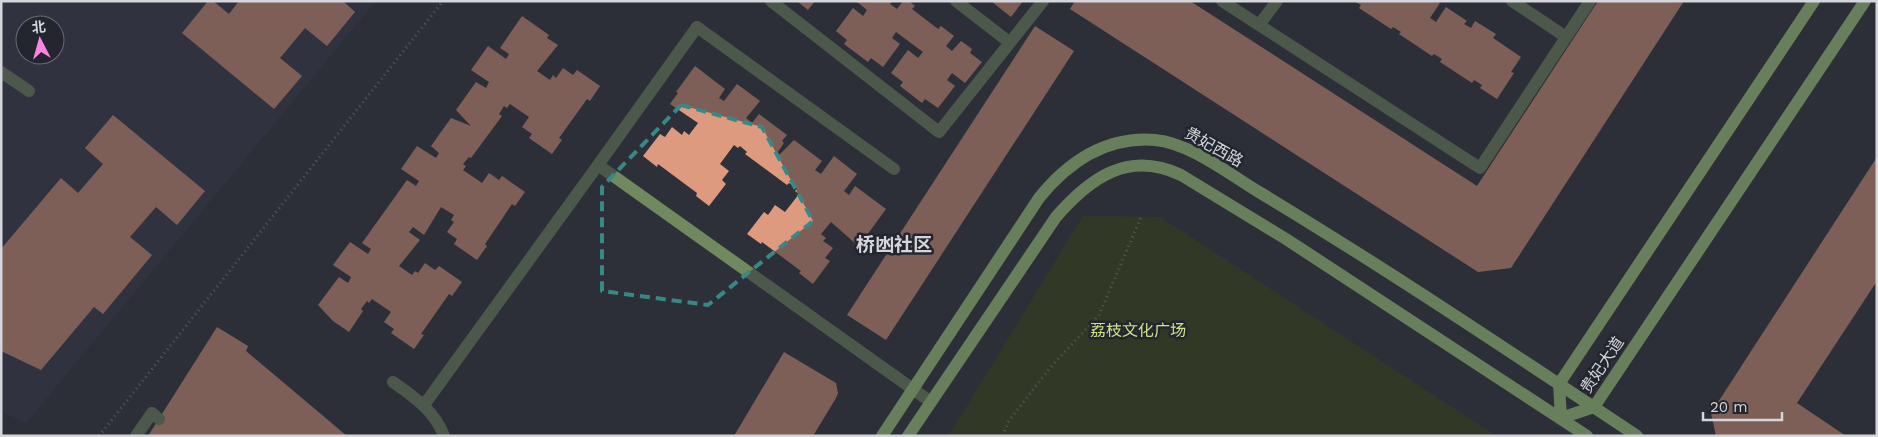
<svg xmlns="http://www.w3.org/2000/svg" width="1878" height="437" font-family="'Work Sans','Noto Sans SC',sans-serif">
<rect width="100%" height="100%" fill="#2d3038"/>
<path fill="#343947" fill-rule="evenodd" d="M1 1H376L26 423 1 411ZM25 25H55V55H25Z"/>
<path fill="#394411" d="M1083 216 1160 217 1496 436H949Z"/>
<path fill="#de9a7f" d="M208 1H213L229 14 239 1H343L355 12 327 46 305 28 280 58 302 76 274 109 182 33Z
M797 1H815L808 10Z
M856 1H893L890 4 897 9 903 1H909L915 6 912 9 938 29 941 26 954 36 946 46 952 51 961 41 972 49 970 53 982 62 965 83 952 73 947 80 955 86 938 108 925 99 922 103 900 86 903 82 891 73 908 50 918 58 923 52 896 32 892 38 900 44 883 67 871 58 868 62 844 44 847 40 836 31 853 8 863 16 867 10Z
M991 1H1023L1011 17Z
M1075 1H1190L1477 186 1598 1H1684L1511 268 1478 272 1070 9Z
M1354 1H1437L1440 3 1430 18 1436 22 1446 7 1467 21 1464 24 1471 28 1475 21 1496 34 1493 38 1521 57 1511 72 1514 73 1497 99 1480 88 1482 85 1474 80 1472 83 1440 62 1442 59 1434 54 1432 56 1399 34 1401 32 1393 27 1391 29 1359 8 1361 5Z
M522 16 549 35 547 38 558 45 537 71 550 80 553 75 556 78 563 68 573 75 577 70 600 86 590 101 587 99 559 138 562 140 552 154 529 138 532 134 522 127 529 117 510 104 507 108 504 106 499 114 502 116 471 158 469 157 463 164 466 166 463 170 482 183 489 173 499 180 502 176 525 192 515 206 512 204 485 244 487 246 477 260 454 244 457 239 447 232 454 222 451 220 454 215 441 207 424 235 413 227 409 232 420 240 399 266 412 275 415 271 418 273 425 263 435 270 439 266 462 282 452 296 449 294 421 334 424 335 414 349 391 333 394 329 384 322 391 312 372 299 369 303 367 301 361 309 363 311 349 332 333 321 318 305 339 277 348 283 351 277 333 265 350 242 368 254 371 249 362 243 407 180 416 186 419 181 401 169 417 146 436 158 439 153 431 146 451 118 471 126 456 110 476 82 486 88 489 82 471 70 488 46 506 59 509 54 500 48Z
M1035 26 1074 51 886 340 847 315Z
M695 66 725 89 719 98 724 101 737 84 760 101 746 118 752 123 759 114 787 135 782 141 784 143 777 153 779 155 794 140 822 161 815 170 821 174 834 156 857 174 844 191 849 195 855 186 886 209 867 235 864 233 856 244 831 222 821 234 826 238 823 241 833 248 825 258 830 261 813 284 799 273 801 271 762 242 761 244 747 234 764 212 768 215 775 205 785 212 799 194 795 191 797 188 789 183 787 185 745 154 747 152 740 146 738 148 734 145 720 164 729 171 722 180 726 184 709 206 696 196 697 193 658 164 657 167 643 156 660 134 665 137 672 127 682 135 684 131 689 135 698 123 670 104 678 93 676 92Z
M113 115 205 191 177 225 156 207 130 237 152 255 103 314 94 307 41 370 1 351V249L61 178 78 193 103 164 85 148Z
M1877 157V281L1797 403 1846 436H1716L1711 413Z
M217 327 248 346 246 351 347 436H148Z
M784 352 836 383 838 393 836 398 813 436H734Z"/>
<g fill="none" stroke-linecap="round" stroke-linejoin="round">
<path stroke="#87898f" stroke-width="3" stroke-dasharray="1 4" stroke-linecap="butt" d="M99 436 443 1
M1003 436 1008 422 1049 369 1099 315 1141 217"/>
<path stroke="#71895e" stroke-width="12" d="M771 1 939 132 1043 1
M956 1 1009 42
M1222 1 1480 168 1590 1
M1512 1 1566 37
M1259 25 1277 1
M1 72 29 91
M598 165 697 27 894 169
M393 382C414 397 435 411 444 436
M424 405 598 165 931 402
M136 436 152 413 159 419"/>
<path stroke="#b0e188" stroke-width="12" d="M1561 418 1594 407 1865 1
M1561 418 1559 384 1814 1
M882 436 1039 198C1069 161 1106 136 1155 140 1190 143 1229 174 1259 192 1387 269 1512 353 1637 436
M908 436 1056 217C1090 178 1128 150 1181 175L1286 239 1587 436"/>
</g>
<path d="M0 0H1878V437H0ZM681 105 762 127 813 221 708 305 602 291V187Z" fill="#2d3038" fill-opacity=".55" fill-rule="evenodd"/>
<path fill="none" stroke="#368984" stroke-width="4" stroke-dasharray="10 6" stroke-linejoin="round" d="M681 105 762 127 813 221 708 305 602 291V187Z"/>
<g text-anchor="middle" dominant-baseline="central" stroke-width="5" stroke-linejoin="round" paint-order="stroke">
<g font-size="16" fill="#d4d6db" stroke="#23262e">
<text transform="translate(1214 147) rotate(29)">贵妃西路</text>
<text transform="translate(1602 365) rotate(-56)">贵妃大道</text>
</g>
<g font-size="16" fill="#cbe185" stroke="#23262e">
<text x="1138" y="330">荔枝文化广场</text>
</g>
<g font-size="19" font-weight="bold" fill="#d4d6db" stroke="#23262e">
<text x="894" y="244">桥凼社区</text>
</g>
</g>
<rect width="1878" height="437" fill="none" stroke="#d4d6db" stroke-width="5"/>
<g transform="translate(40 40) rotate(354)"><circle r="24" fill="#23262e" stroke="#6a6c73"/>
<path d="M0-4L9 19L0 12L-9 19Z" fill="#fe85e0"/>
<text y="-8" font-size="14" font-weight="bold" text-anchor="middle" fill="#d4d6db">北</text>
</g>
<path d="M1703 412v8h79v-8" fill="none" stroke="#d4d6db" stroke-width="2.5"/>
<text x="1710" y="412" font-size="15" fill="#d4d6db" stroke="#23262e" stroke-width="4" paint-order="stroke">20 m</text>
</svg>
